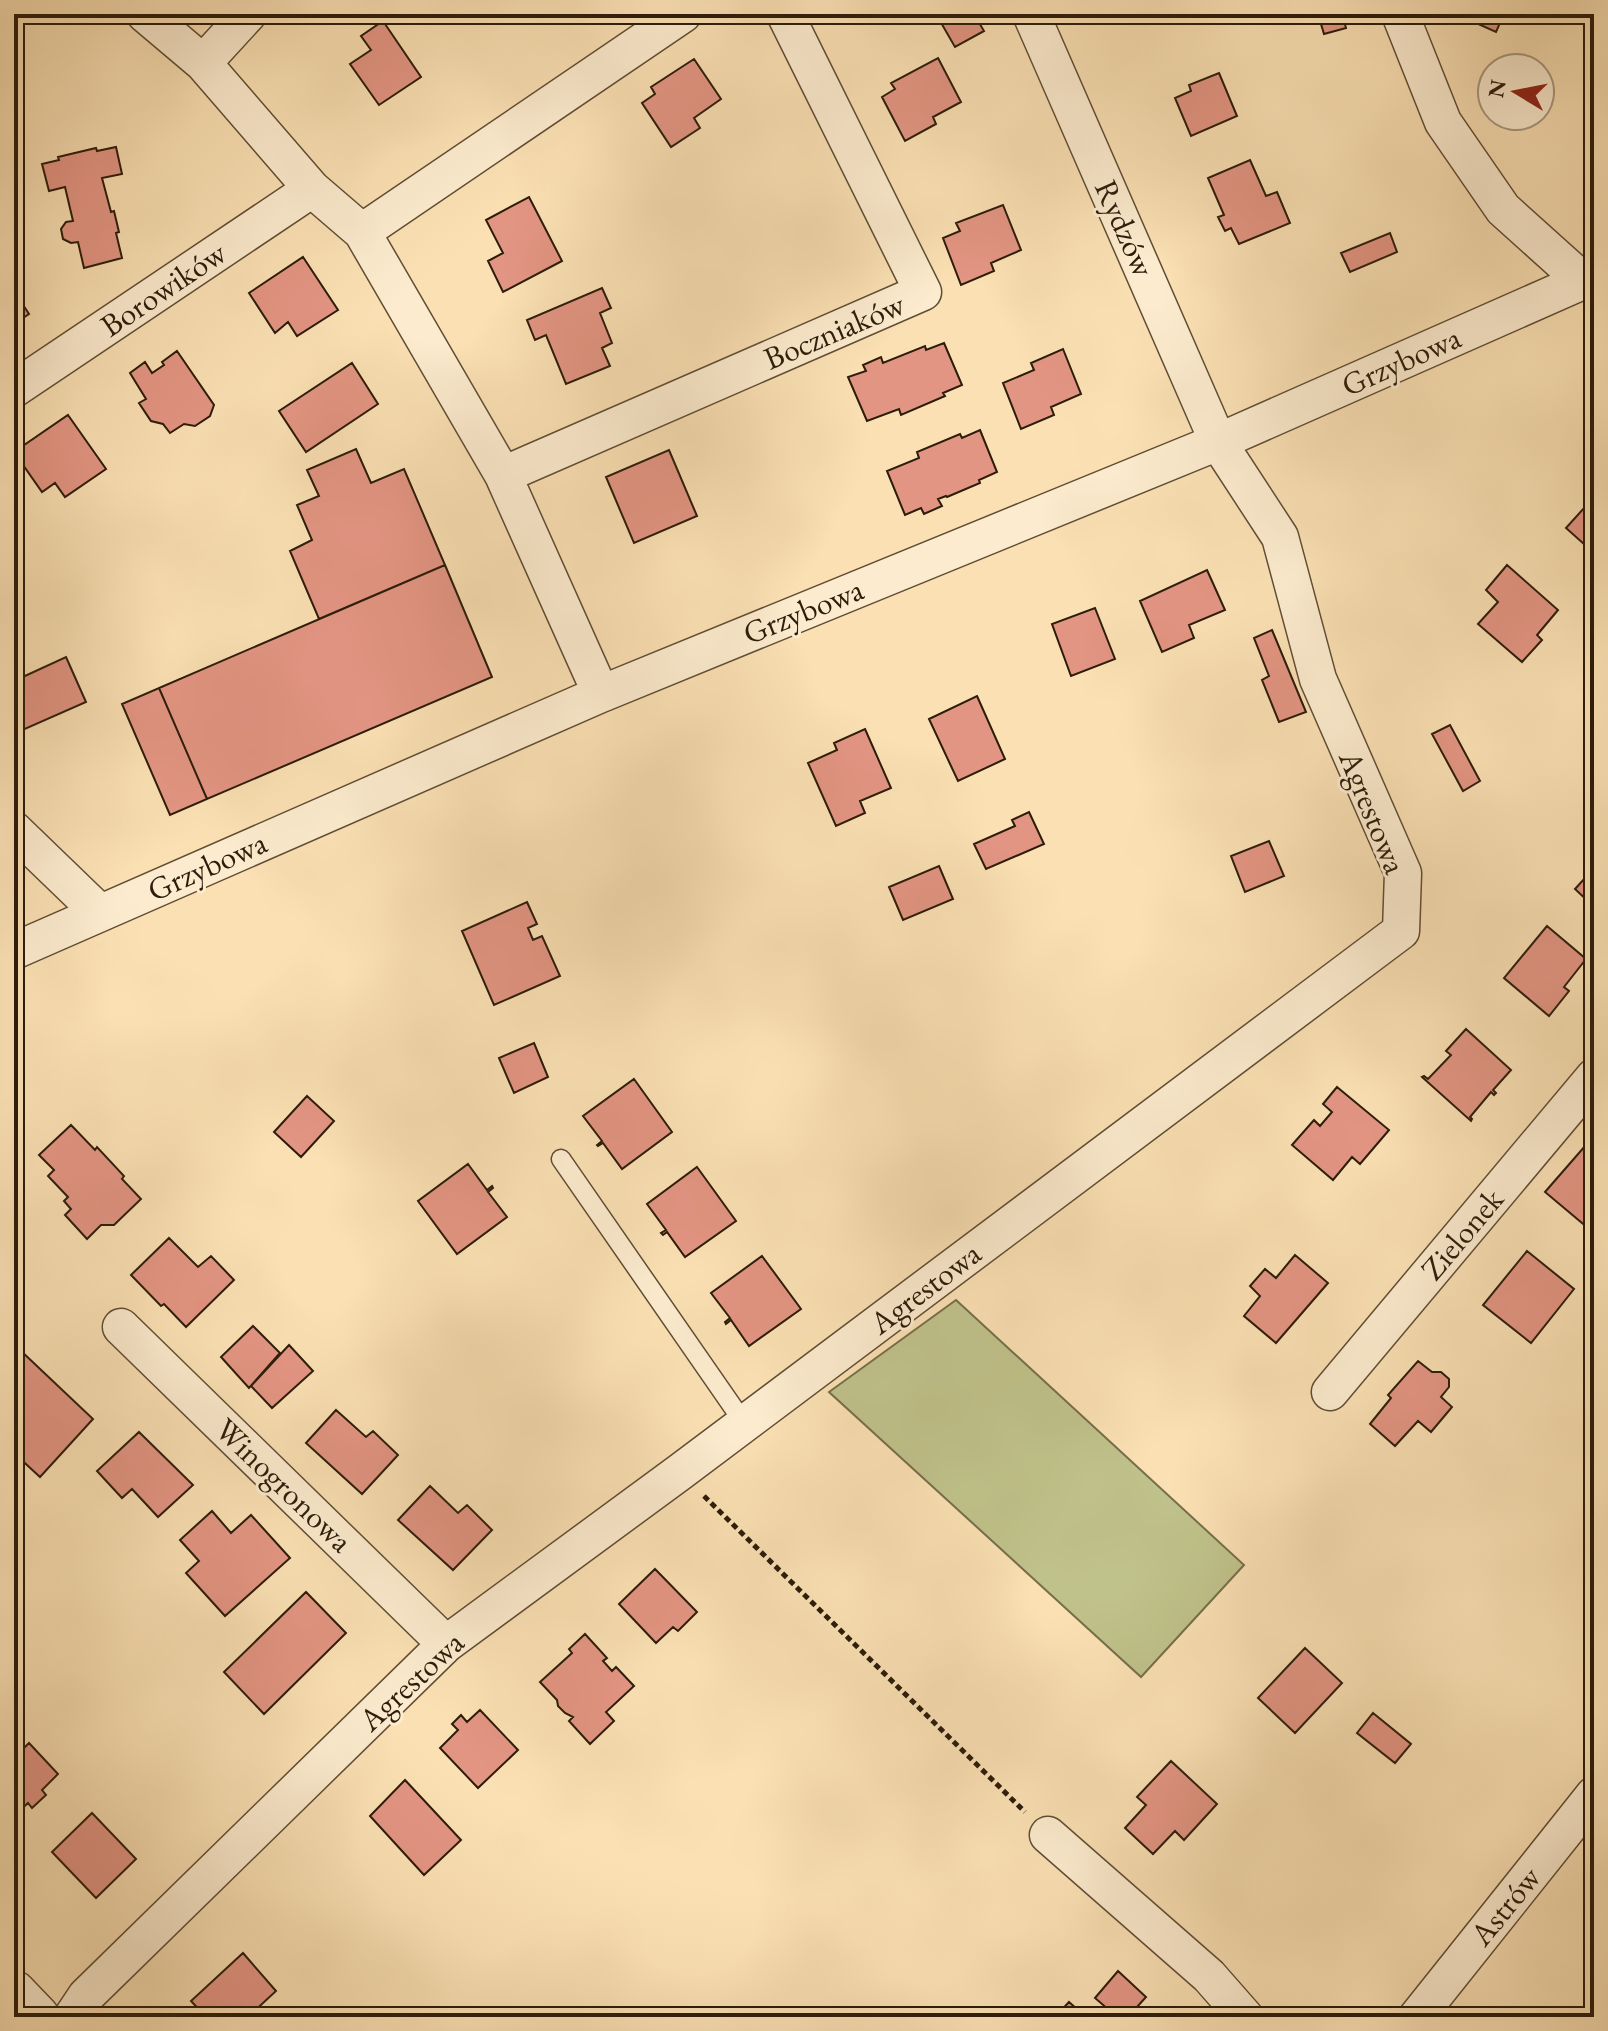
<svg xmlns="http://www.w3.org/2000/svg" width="1608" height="2031" font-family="'EB Garamond',serif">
<rect width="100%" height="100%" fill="#fae0b3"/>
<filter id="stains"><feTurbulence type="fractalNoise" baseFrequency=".0025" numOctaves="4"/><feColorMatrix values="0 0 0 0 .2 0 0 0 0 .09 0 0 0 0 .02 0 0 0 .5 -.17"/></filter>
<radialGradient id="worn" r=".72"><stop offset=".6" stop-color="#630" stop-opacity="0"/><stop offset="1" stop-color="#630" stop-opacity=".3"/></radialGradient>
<path fill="#c0c28b" stroke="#766f4a" stroke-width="2" d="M956 1300 1244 1565 1141 1677 829 1392Z"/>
<path fill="#e39583" stroke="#2c1c0a" stroke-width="2" d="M936 14H974L984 31 955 47Z
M1318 14H1342L1346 28 1324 34Z
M1456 14H1504L1496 32Z
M383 21 421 77 379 105 350 64 371 50 361 36Z
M938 58 961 102 933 117 936 124 905 141 882 97 895 89 891 83Z
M694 59 721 99 694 118 700 128 671 147 642 103 655 94 651 87Z
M1219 73 1237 116 1191 136 1175 98 1191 91 1189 85Z
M116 147 122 174 102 178 111 212 114 211 119 232 116 233 122 258 84 268 78 242 71 243 63 239 61 229 66 222 73 221 65 187 49 191 42 164 59 160 58 157 96 148 97 151Z
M1250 160 1266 196 1277 192 1290 223 1239 244 1231 228 1225 231 1218 217 1224 215 1208 178Z
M529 197 562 261 503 292 488 261 503 253 486 220Z
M1003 205 1021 250 991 263 994 271 961 285 943 238 960 231 956 223Z
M1390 233 1397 252 1350 272 1341 253Z
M303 257 338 310 297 336 288 322 275 333 249 293Z
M602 288 611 308 600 313 612 343 602 348 610 366 566 384 546 335 535 340 527 320Z
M14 291 29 314 14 324Z
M944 343 962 385 943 393 945 396 901 415 899 409 867 421 848 377 866 371 863 365 881 357 883 363 925 346 926 350Z
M1063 349 1081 394 1051 407 1054 415 1021 429 1003 383 1034 370 1031 363Z
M177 351 214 405 210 416 195 426 184 424 170 433 163 424 151 421 139 403 146 399 130 373 145 362 152 373 164 365 162 362Z
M352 363 378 404 306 452 279 411Z
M68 415 106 469 65 497 55 483 42 492 14 452Z
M980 430 997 472 979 480 980 483 947 497 946 496 938 499 942 506 924 514 921 508 905 515 887 471 919 458 917 452 960 434 962 438Z
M356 449 371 483 404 469 445 565 319 619 290 551 312 540 297 505 319 496 307 470Z
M669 450 697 516 634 543 606 477Z
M1594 497V553L1566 528Z
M445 565 492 677 207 799 159 688Z
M1507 565 1558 610 1537 635 1542 640 1522 662 1478 624 1498 602 1486 590Z
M1207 570 1225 610 1189 625 1194 638 1162 652 1140 601Z
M1095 608 1115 659 1071 676 1052 624Z
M1272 630 1306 712 1279 722 1262 680 1269 676 1254 638Z
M66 657 86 702 18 732 14 722V681Z
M159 688 207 799 170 815 122 704Z
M977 696 1005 759 958 781 929 719Z
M1450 725 1480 781 1463 791 1432 734Z
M865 729 891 788 860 801 865 813 836 826 808 763 837 750 834 743Z
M1029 812 1044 844 986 869 974 844 1015 826 1012 820Z
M1269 841 1284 876 1245 892 1231 856Z
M939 866 953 899 903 920 889 887Z
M1594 868V907L1575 889Z
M527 902 537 924 528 928 533 940 542 936 560 976 494 1005 462 931Z
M1547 926 1586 959 1564 987 1569 991 1549 1016 1504 978Z
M1466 1029 1511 1070 1493 1090 1496 1093 1494 1095 1491 1092 1470 1117 1472 1119 1471 1121 1422 1077 1424 1076 1428 1079 1451 1055 1446 1051Z
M534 1043 548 1077 514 1093 499 1058Z
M634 1079 672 1132 622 1169 603 1143 598 1146 597 1145 602 1141 583 1116Z
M1337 1087 1389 1130 1360 1164 1352 1157 1333 1180 1292 1145 1314 1120 1320 1126 1332 1112 1323 1104Z
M307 1096 334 1121 301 1157 274 1132Z
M71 1125 95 1150 97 1147 124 1176 122 1179 141 1199 114 1225H101L87 1239 65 1215 71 1209 64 1201 68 1197 48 1176 54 1170 39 1155Z
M1592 1138 1594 1140V1233L1545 1192Z
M468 1164 487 1190 492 1186 493 1188 488 1192 507 1217 457 1254 418 1201Z
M697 1167 736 1221 685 1257 667 1232 663 1235 661 1233 666 1230 647 1204Z
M169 1238 198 1267 211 1256 234 1280 186 1327 164 1304 161 1306 131 1275Z
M1527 1251 1574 1289 1531 1343 1483 1305Z
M1295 1255 1328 1283 1276 1343 1244 1316 1260 1296 1250 1286 1265 1269 1276 1278Z
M762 1256 801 1309 749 1346 731 1320 726 1324 725 1322 730 1318 711 1293Z
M253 1326 280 1353 249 1388 221 1357Z
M289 1345 313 1371 272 1408 251 1386Z
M20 1350 93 1419 40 1477 14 1453V1356Z
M1418 1361 1432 1372H1441L1449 1379V1387L1441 1397 1452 1407 1431 1432 1418 1421 1395 1446 1370 1424 1391 1398 1388 1395Z
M336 1410 366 1437 373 1431 398 1455 362 1494 306 1443Z
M139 1432 193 1485 158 1517 132 1489 122 1498 97 1471Z
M430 1486 458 1513 467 1505 492 1530 453 1570 398 1520Z
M212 1511 231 1533 251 1515 290 1558 225 1616 186 1573 199 1561 180 1540Z
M655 1569 697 1612 678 1631 673 1627 656 1643 619 1604Z
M306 1592 346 1633 264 1714 224 1672Z
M585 1634 607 1658 603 1661 612 1671 616 1667 634 1686 606 1712 614 1721 590 1744 569 1721 573 1717 565 1713 558 1706 557 1700 540 1682 572 1653 569 1649Z
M1305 1648 1342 1683 1295 1733 1258 1698Z
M480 1710 518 1750 478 1788 440 1748 458 1730 452 1724 461 1715 467 1722Z
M1373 1713 1411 1744 1395 1763 1357 1733Z
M29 1743 58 1774 42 1790 46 1795 32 1808 28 1803 17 1813 14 1810V1758Z
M1171 1761 1217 1804 1184 1840 1175 1831 1153 1854 1125 1828 1146 1805 1137 1797Z
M405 1780 461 1840 424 1875 370 1816Z
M92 1813 136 1859 96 1898 52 1852Z
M243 1953 276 1991 248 2017H206L191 2001Z
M1118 1971 1146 1997 1128 2017H1117L1095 1998Z
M1069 2002 1086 2017H1055Z"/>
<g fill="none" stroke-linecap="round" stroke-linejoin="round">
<defs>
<path id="service" d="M561 1159 744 1423"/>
<path id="minor" d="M145 14 203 63 312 189 362 232 503 475 601 694
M1400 14 1443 122 1503 209 1583 281
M203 63 248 14
M362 232 683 14
M14 389 312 189
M503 475 923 292 785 14
M14 830 100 913
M14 951 601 694 1218 442 1594 276
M121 1327 446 1644
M1330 1392 1594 1077
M1048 1835 1209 1976 1245 2017
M72 2017 86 1996 446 1644 680 1472 1401 931 1403 873 1318 679 1280 537 1218 442 1031 14
M1417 2017 1594 1795"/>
<path id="tertiary" d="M14 1993 37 2017"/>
</defs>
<use href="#service" stroke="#604d34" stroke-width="21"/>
<use href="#minor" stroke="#604d34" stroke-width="39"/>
<use href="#tertiary" stroke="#604d34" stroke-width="47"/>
<path stroke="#2c1c0a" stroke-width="5" stroke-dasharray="6 4" stroke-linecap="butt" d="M704 1496 1025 1812"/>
<use href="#service" stroke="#fcebce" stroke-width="18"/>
<use href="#minor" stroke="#fcebce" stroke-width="36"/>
<use href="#tertiary" stroke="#fcebce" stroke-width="44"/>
</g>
<g text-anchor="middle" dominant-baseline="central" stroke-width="6" stroke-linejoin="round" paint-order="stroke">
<g font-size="32" fill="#2c1c0a" stroke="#fcebce">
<text transform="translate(1125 228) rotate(66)">Rydzów</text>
<text transform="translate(163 289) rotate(-34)">Borowików</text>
<text transform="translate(834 331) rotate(-23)">Boczniaków</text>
<text transform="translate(1401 361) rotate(-24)">Grzybowa</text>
<text transform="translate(803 611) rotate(-22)">Grzybowa</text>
<text transform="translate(1373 812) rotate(68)">Agrestowa</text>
<text transform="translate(207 866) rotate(-24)">Grzybowa</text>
<text transform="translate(1462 1234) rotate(-50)">Zielonek</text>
<text transform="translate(925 1288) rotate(-37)">Agrestowa</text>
<text transform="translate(284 1485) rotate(44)">Winogronowa</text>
<text transform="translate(411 1681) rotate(-43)">Agrestowa</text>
<text transform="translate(1505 1906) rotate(-51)">Astrów</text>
</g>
</g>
<rect width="1608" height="2031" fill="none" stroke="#fae0b3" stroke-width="48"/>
<rect x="16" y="16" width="1576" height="1999" fill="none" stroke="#2c1c0a" stroke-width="4"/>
<rect x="24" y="24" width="1560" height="1983" fill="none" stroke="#2c1c0a" stroke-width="2"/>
<g transform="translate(1516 92) rotate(280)"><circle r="38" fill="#fcebce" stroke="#a99880" stroke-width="2"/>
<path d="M0-6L14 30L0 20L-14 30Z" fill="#8f2418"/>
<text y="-12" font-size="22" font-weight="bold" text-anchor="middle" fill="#2c1c0a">N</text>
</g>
<rect width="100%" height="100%" filter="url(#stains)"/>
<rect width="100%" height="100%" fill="url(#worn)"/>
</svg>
